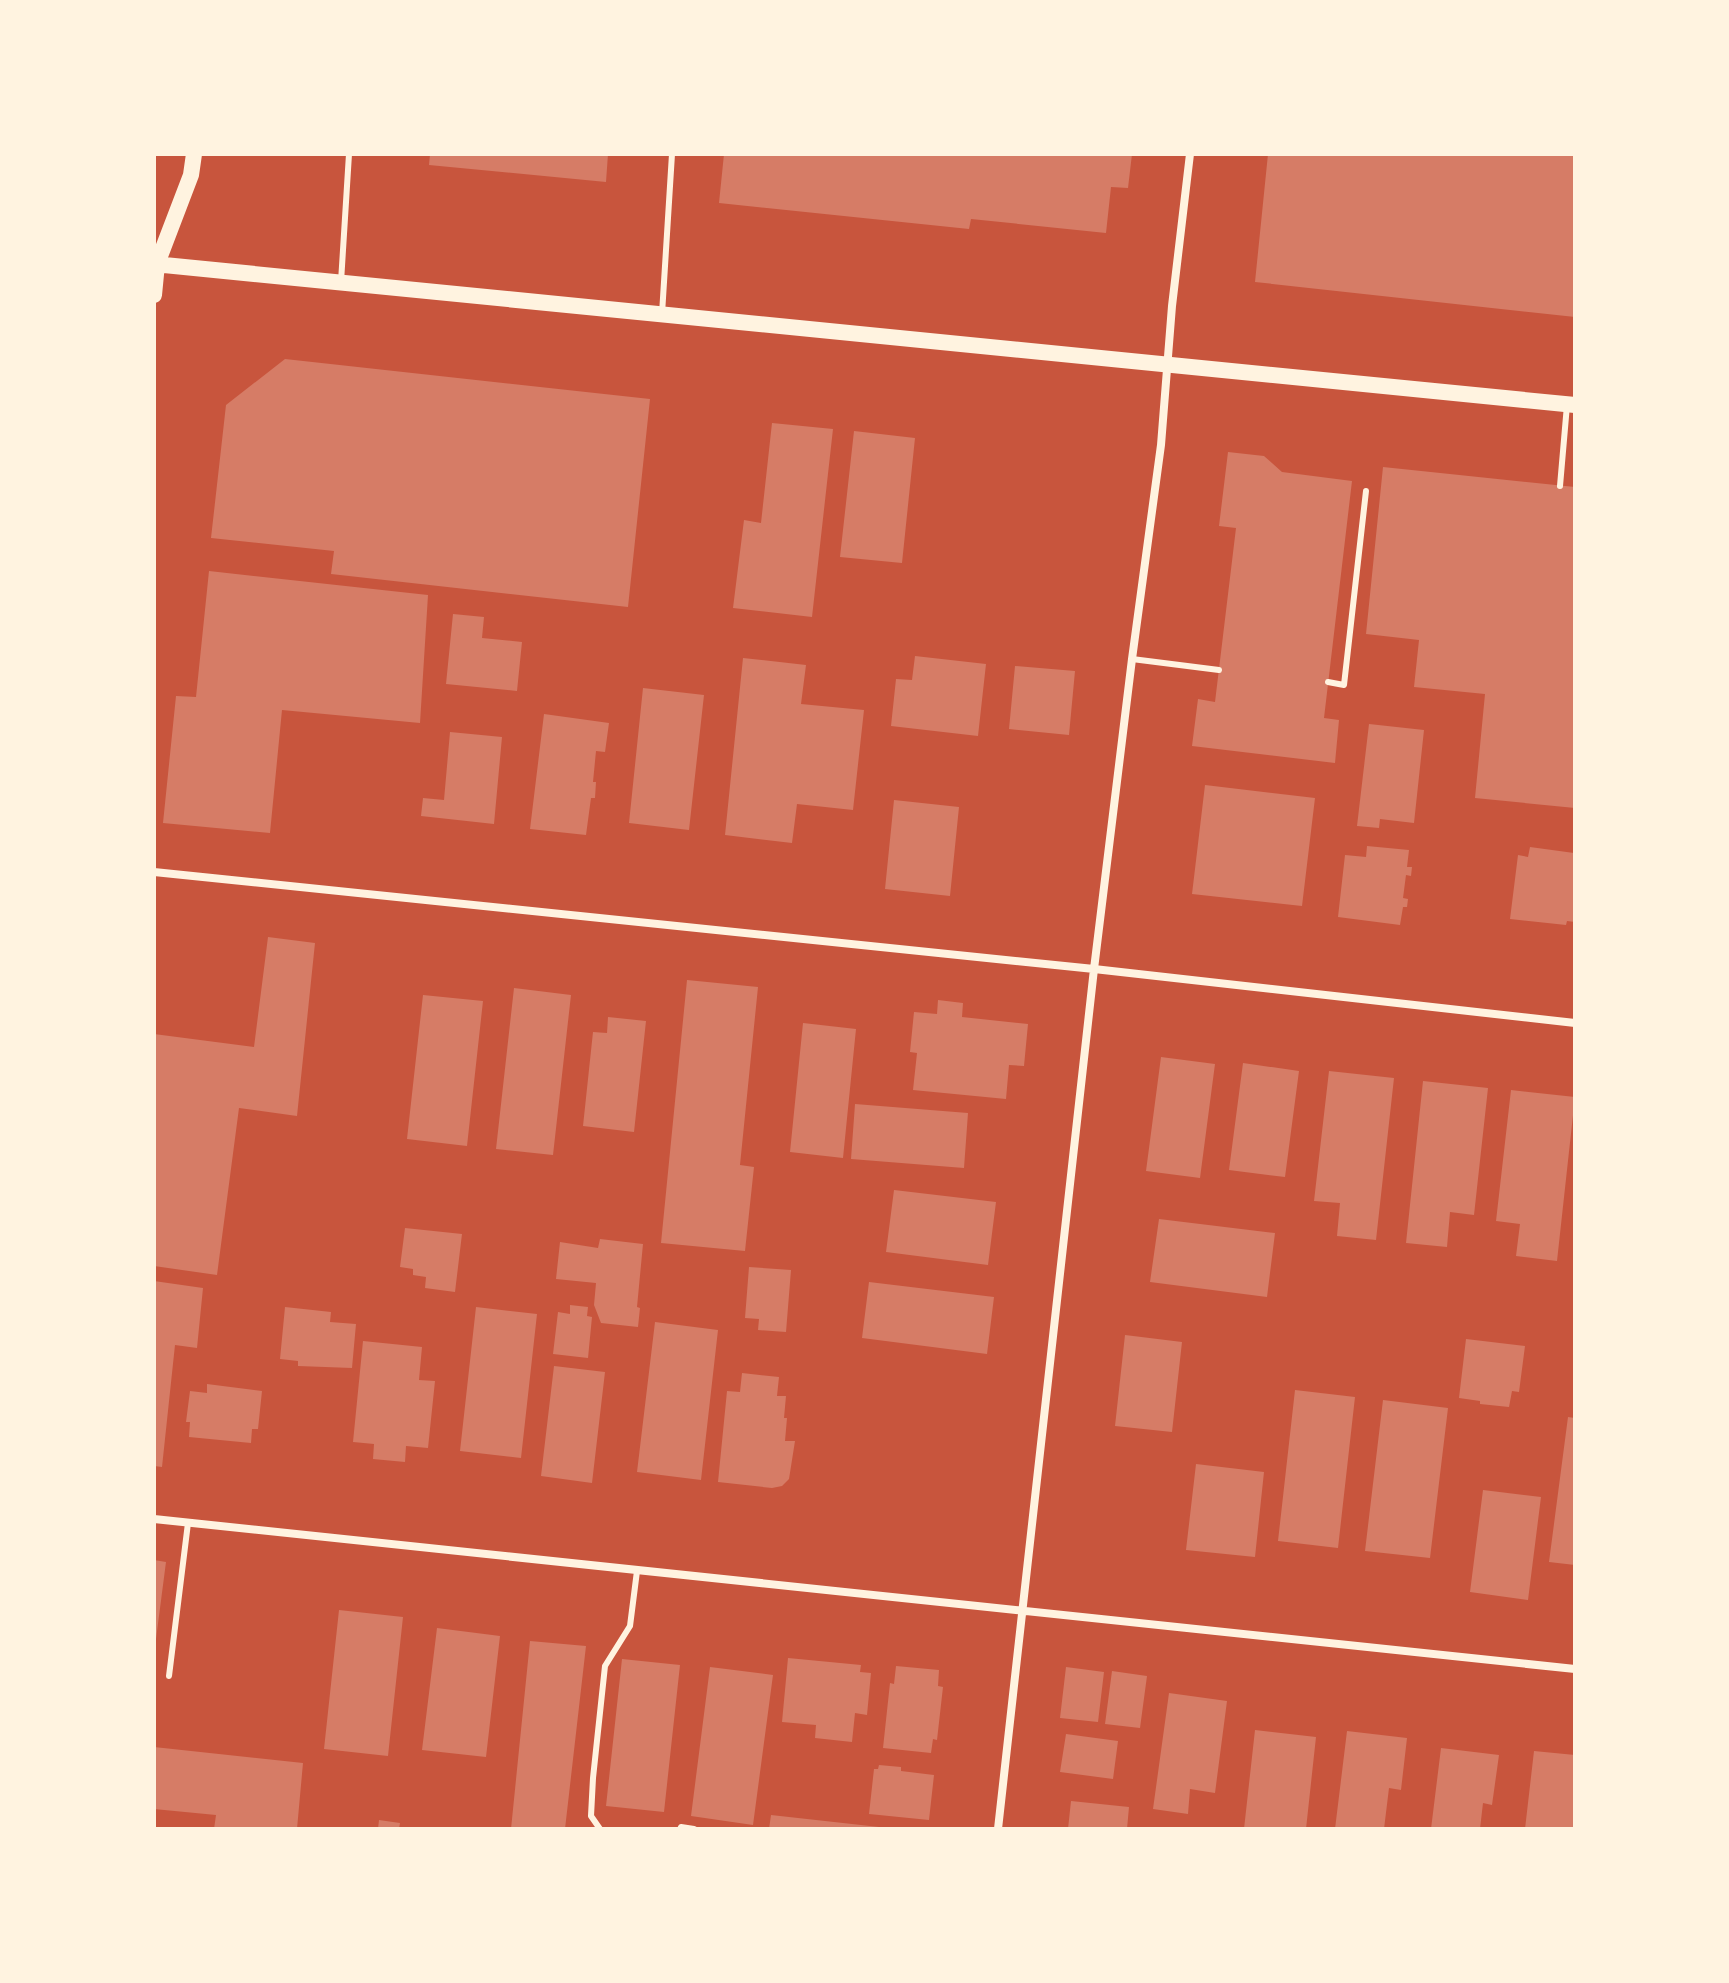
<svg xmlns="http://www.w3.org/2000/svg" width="1729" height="1983" font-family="Arial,sans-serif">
<rect width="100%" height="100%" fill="#c8553d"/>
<path fill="#d67c66" d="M430 154H608L606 182 429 165Z
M724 154H1132L1128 188 1111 187 1106 233 971 219 969 229 719 203Z
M1268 154H1575V317L1255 282Z
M285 359 650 399 628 607 331 574 334 551 211 538 226 405Z
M772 423 833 429 812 617 733 608 744 520 761 523Z
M854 431 915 438 902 563 840 557Z
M1228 452 1264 456 1282 472 1352 481 1324 718 1339 720 1335 763 1192 746 1198 699 1215 702 1236 528 1219 526Z
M1383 467 1575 487V808L1475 798 1485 694 1414 687 1419 640 1366 634Z
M209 571 428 595 420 723 282 710 270 833 163 823 176 696 196 697Z
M453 614 484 617 482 638 522 642 517 691 446 684Z
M915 656 986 664 978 736 891 726 896 679 912 680Z
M743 658 806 665 801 704 864 710 853 810 797 804 792 843 725 835Z
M1015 666 1075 671 1069 735 1009 729Z
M643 688 704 695 689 830 629 823Z
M544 714 609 723 605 752 596 751 593 782H596L595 798H591L586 835 530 829Z
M1369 724 1424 730 1414 823 1380 819 1379 828 1357 826Z
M450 732 502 737 494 824 421 816 423 798 444 800Z
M1205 785 1315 798 1302 906 1192 894Z
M894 800 959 807 950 896 885 889Z
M1367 846 1409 850 1407 867H1412L1411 876 1406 875 1403 898 1408 899 1407 907H1403L1400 925 1338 917 1345 855 1366 857Z
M1530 847 1574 853 1575 922 1567 921 1566 925 1510 919 1518 855 1528 857Z
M268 937 315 943 297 1116 239 1108 217 1275 154 1266V1034L254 1047Z
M687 980 758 987 740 1165 754 1167 745 1251 661 1243Z
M514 988 571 995 553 1155 496 1149Z
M423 995 483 1001 467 1146 407 1139Z
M938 1000 963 1003 962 1017 1028 1024 1024 1066 1009 1065 1006 1099 913 1090 917 1053 910 1052 914 1012 937 1014Z
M608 1017 646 1021 634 1132 583 1126 593 1032 607 1033Z
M803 1023 856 1029 843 1158 790 1152Z
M1161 1057 1215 1064 1200 1178 1146 1171Z
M1243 1063 1299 1071 1285 1177 1229 1170Z
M1329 1071 1394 1078 1376 1240 1337 1236 1340 1203 1314 1201Z
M1423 1081 1488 1088 1474 1215 1450 1212 1447 1247 1406 1243Z
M1511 1090 1575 1097 1557 1261 1516 1256 1520 1224 1496 1221Z
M855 1104 968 1113 964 1168 851 1159Z
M894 1190 996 1202 988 1265 886 1252Z
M1159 1219 1275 1233 1267 1297 1150 1282Z
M405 1228 462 1234 455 1292 425 1288 426 1277 413 1275V1269L400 1267Z
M600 1239 643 1244 637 1307 640 1308 638 1327 601 1323 594 1305 596 1283 556 1279 560 1242 598 1248Z
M749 1267 791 1270 786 1332 758 1330 759 1319 745 1318Z
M154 1281 203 1288 197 1348 175 1345 162 1467 154 1466Z
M869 1282 994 1297 987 1354 862 1338Z
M570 1305 588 1307 587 1316 592 1317 588 1358 553 1354 558 1312 570 1314Z
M285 1307 331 1312 330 1322 356 1324 352 1368 298 1366V1361L280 1359Z
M476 1307 537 1314 521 1458 460 1451Z
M655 1322 718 1330 701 1480 637 1472Z
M1125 1335 1182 1342 1172 1432 1115 1426Z
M1466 1339 1525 1346 1519 1392 1512 1391 1509 1407 1480 1404V1401L1459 1398Z
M363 1341 422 1347 419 1380 435 1381 428 1448 406 1446 405 1462 373 1459 374 1444 353 1442Z
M554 1366 605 1372 592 1483 541 1476Z
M742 1373 779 1377 777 1396H786L784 1418H787L785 1441H795L789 1479 782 1486 772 1488 718 1482 727 1391 740 1392Z
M207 1384 262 1391 258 1429H252L251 1443 189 1437 190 1422H186L190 1391 207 1393Z
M1295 1390 1355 1397 1338 1548 1278 1541Z
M1383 1400 1448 1408 1430 1558 1365 1551Z
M1568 1417 1575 1418V1565L1549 1562Z
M1196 1464 1264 1472 1255 1557 1186 1550Z
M1483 1490 1541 1497 1528 1600 1470 1592Z
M154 1560 166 1562 156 1639H154Z
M339 1610 403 1617 388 1756 324 1749Z
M437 1628 500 1636 486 1757 422 1750Z
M530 1641 586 1646 565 1829H511Z
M788 1658 861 1665 860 1672 871 1673 867 1715 855 1713 852 1742 815 1738 816 1725 782 1722Z
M622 1659 680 1665 664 1812 606 1806Z
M896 1666 939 1670 938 1686 943 1687 937 1740 933 1739 931 1753 883 1748 890 1683 894 1684Z
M710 1667 773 1675 753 1825 691 1816Z
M1066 1667 1104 1672 1098 1722 1060 1718Z
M1112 1671 1147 1676 1140 1728 1105 1724Z
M1169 1693 1227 1701 1215 1793 1190 1789 1188 1814 1153 1809Z
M1255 1730 1316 1737 1306 1829H1244Z
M1347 1731 1407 1738 1401 1790 1389 1788 1384 1829H1335Z
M1066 1734 1118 1741 1113 1779 1060 1772Z
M154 1747 303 1763 297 1829H214L216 1815 154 1809Z
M1441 1748 1499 1755 1492 1805 1483 1803 1480 1829H1431Z
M1534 1751 1575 1755V1829H1525Z
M879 1765 901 1767V1771L934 1775 929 1820 869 1814 874 1769H878Z
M1071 1801 1129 1807 1127 1829H1068Z
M771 1815 879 1827V1829H769Z
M379 1820 400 1823 399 1829H378Z"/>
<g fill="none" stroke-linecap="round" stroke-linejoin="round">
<path stroke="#fff3e0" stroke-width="6" d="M341 282 349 154
M662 314 672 154
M1560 486 1567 405
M1132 659 1219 670
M1328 682 1344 685 1366 491
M169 1676 188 1523
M600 1829 591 1816 593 1778 605 1666 630 1626 637 1571
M680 1829 681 1827 694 1829"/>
<path stroke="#fff3e0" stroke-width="8" d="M154 872 1094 969 1575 1023
M154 1519 1575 1669
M998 1829 1094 969 1132 659 1161 445 1172 306 1190 154"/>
<path stroke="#fff3e0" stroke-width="16" d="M154 264 1575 405
M154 295 157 264 191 175 194 154"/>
</g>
<rect width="1729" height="1983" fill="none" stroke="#fff3e0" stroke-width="312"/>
</svg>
